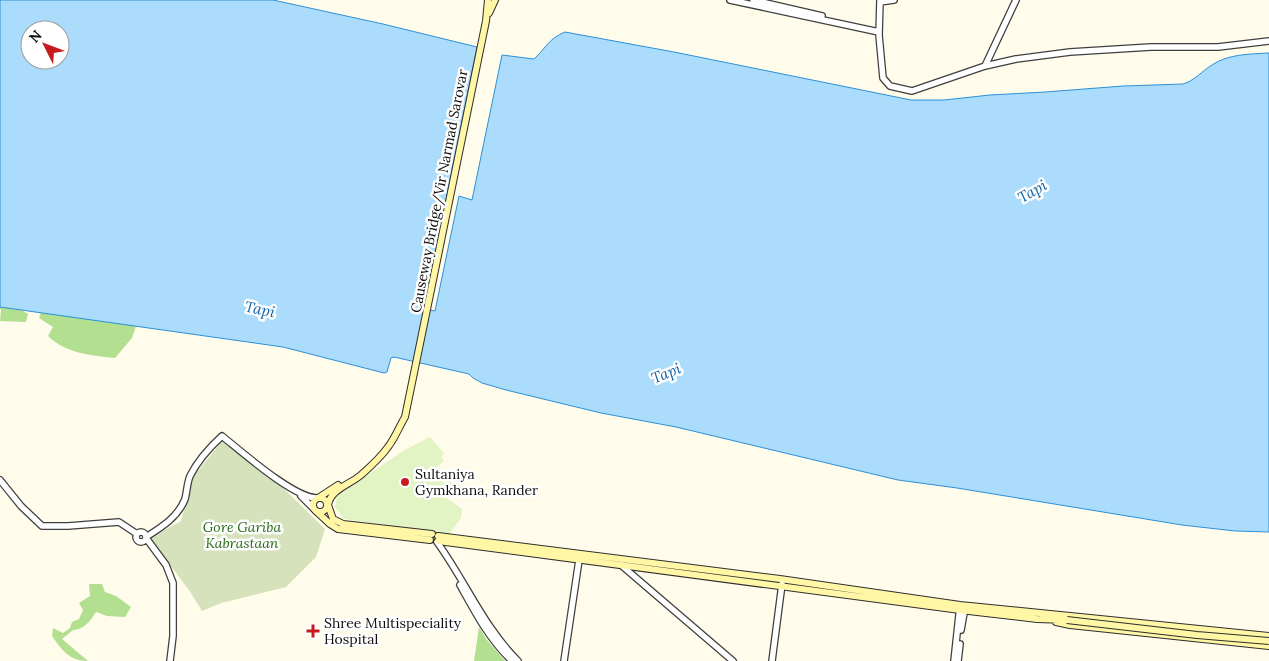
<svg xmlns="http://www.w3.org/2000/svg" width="1269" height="661" font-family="Lora,serif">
<rect width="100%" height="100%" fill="#fffceb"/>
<path fill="#b2df90" d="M0 297 28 314 26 322 0 321 1 310 0 309Z
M42 309 137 323 132 338 115 358C90 355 67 354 48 336L53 327 39 318Z
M89 584H102L105 592 116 596 131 607 125 617 107 616 96 612C91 620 84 630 73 630L62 639 88 661C69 661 62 650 52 636L53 628 63 633 70 628 72 622 79 619 83 610 79 603 90 596Z
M479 627 487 640 505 661H474Z"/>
<path fill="#d5e2bb" d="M222 441 278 483 325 529 316 557 286 587 221 603 202 611 191 593 150 538 181 521 193 477Z"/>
<path fill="#e2f3c4" d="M430 437 444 453 441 457 444 461 436 468 455 486 445 497 462 509 461 518 449 534 344 519 335 507 337 496 403 451Z"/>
<path fill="#abdcfb" stroke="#2c90d8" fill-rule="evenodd" d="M0 0H273L383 24 477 47 424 309 435 311 459 196 472 200 502 55 534 59C547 47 548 39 565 32L674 52 911 100H944L990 95 1045 92 1123 86 1183 84C1194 81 1202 71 1212 65 1228 54 1250 54 1269 53V532L1235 531 1182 525 957 488 898 480 676 427 601 413 506 390 482 383 473 378 469 374 394 357 391 358 387 372 384 373 283 347 0 307ZM30 30H60V60H30Z"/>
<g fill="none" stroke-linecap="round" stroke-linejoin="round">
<defs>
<path id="tertiary" d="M730 0 879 32
M753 0 822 16
M880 0 879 35 883 78 890 86 912 91 985 66 1016 59 1070 52 1151 47H1218L1269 41
M880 2 894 0
M985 66 1016 0
M0 480 21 506 42 526H68L119 522 137 534
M301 496 316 511
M136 537a5 5 0 1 1 10 0a5 5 0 1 1-10 0Z
M146 537C162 527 178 517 185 499 187 492 187 483 190 476 197 462 210 447 222 436 242 452 295 499 318 498
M146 538 166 565 173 583V636L170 661
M437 542C466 582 483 626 518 661
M621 565 733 661
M460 585C475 612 489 639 512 661
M961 630 965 607
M564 661 579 560
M772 661 782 584
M954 661 960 606
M958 661 960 644"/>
<path id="secondary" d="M489 13 495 0
M313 505a7 7 0 1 1 14 0a7 7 0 1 1-14 0Z
M318 498 338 485
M316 511 330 524 338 529 430 540
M432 534 343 524 333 519 328 505C331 489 349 485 361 475 370 467 381 457 388 447 395 438 399 427 405 417L486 21 488 0
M438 536 780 579 960 605 1269 636
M438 541 960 610 1037 619 1067 620
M1056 622 1070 625 1269 646"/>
</defs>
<use href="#tertiary" stroke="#3f3f3f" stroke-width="8"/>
<use href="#secondary" stroke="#2e2e2e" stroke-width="8"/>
<use href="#tertiary" stroke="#fff" stroke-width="5.5"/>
<use href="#secondary" stroke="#fff7a6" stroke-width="6"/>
<defs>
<path id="secondary-bridge" d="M1067 620 1197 635 1269 641"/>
</defs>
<use href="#secondary-bridge" stroke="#2e2e2e" stroke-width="8" stroke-linecap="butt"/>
<use href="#secondary-bridge" stroke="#fff7a6" stroke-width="6"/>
</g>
<g fill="#c7191e" stroke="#fff" stroke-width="2">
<circle cx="405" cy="482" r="5"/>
<path d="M310.5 623.5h5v5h5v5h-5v5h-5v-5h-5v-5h5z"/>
</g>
<g text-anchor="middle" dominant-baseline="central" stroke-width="5" stroke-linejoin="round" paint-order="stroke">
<g font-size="14" fill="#0c0c0c" stroke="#fff">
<text transform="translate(439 191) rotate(-79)">Causeway Bridge/Vir Narmad Sarovar</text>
</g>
<g font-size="14" fill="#0c0c0c" stroke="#fff" text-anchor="start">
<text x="415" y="474">Sultaniya<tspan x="415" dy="16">Gymkhana, Rander</tspan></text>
<text x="324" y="623">Shree Multispeciality<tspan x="324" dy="16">Hospital</tspan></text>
</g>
<g font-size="14" font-style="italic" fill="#276918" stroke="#fff">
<text x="242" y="527">Gore Gariba<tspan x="242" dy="16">Kabrastaan</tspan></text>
</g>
<g font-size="15" font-style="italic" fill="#0c60a8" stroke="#fff">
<text transform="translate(1032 191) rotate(-29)">Tapi</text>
<text transform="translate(260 309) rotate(12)">Tapi</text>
<text transform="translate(666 373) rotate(-22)">Tapi</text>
</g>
</g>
<g transform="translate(45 45) rotate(312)"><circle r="24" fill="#ffffff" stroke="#9e9e9e"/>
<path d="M0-4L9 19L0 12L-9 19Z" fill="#c7191e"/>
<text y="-8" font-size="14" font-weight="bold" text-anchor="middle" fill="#0c0c0c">N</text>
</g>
</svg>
